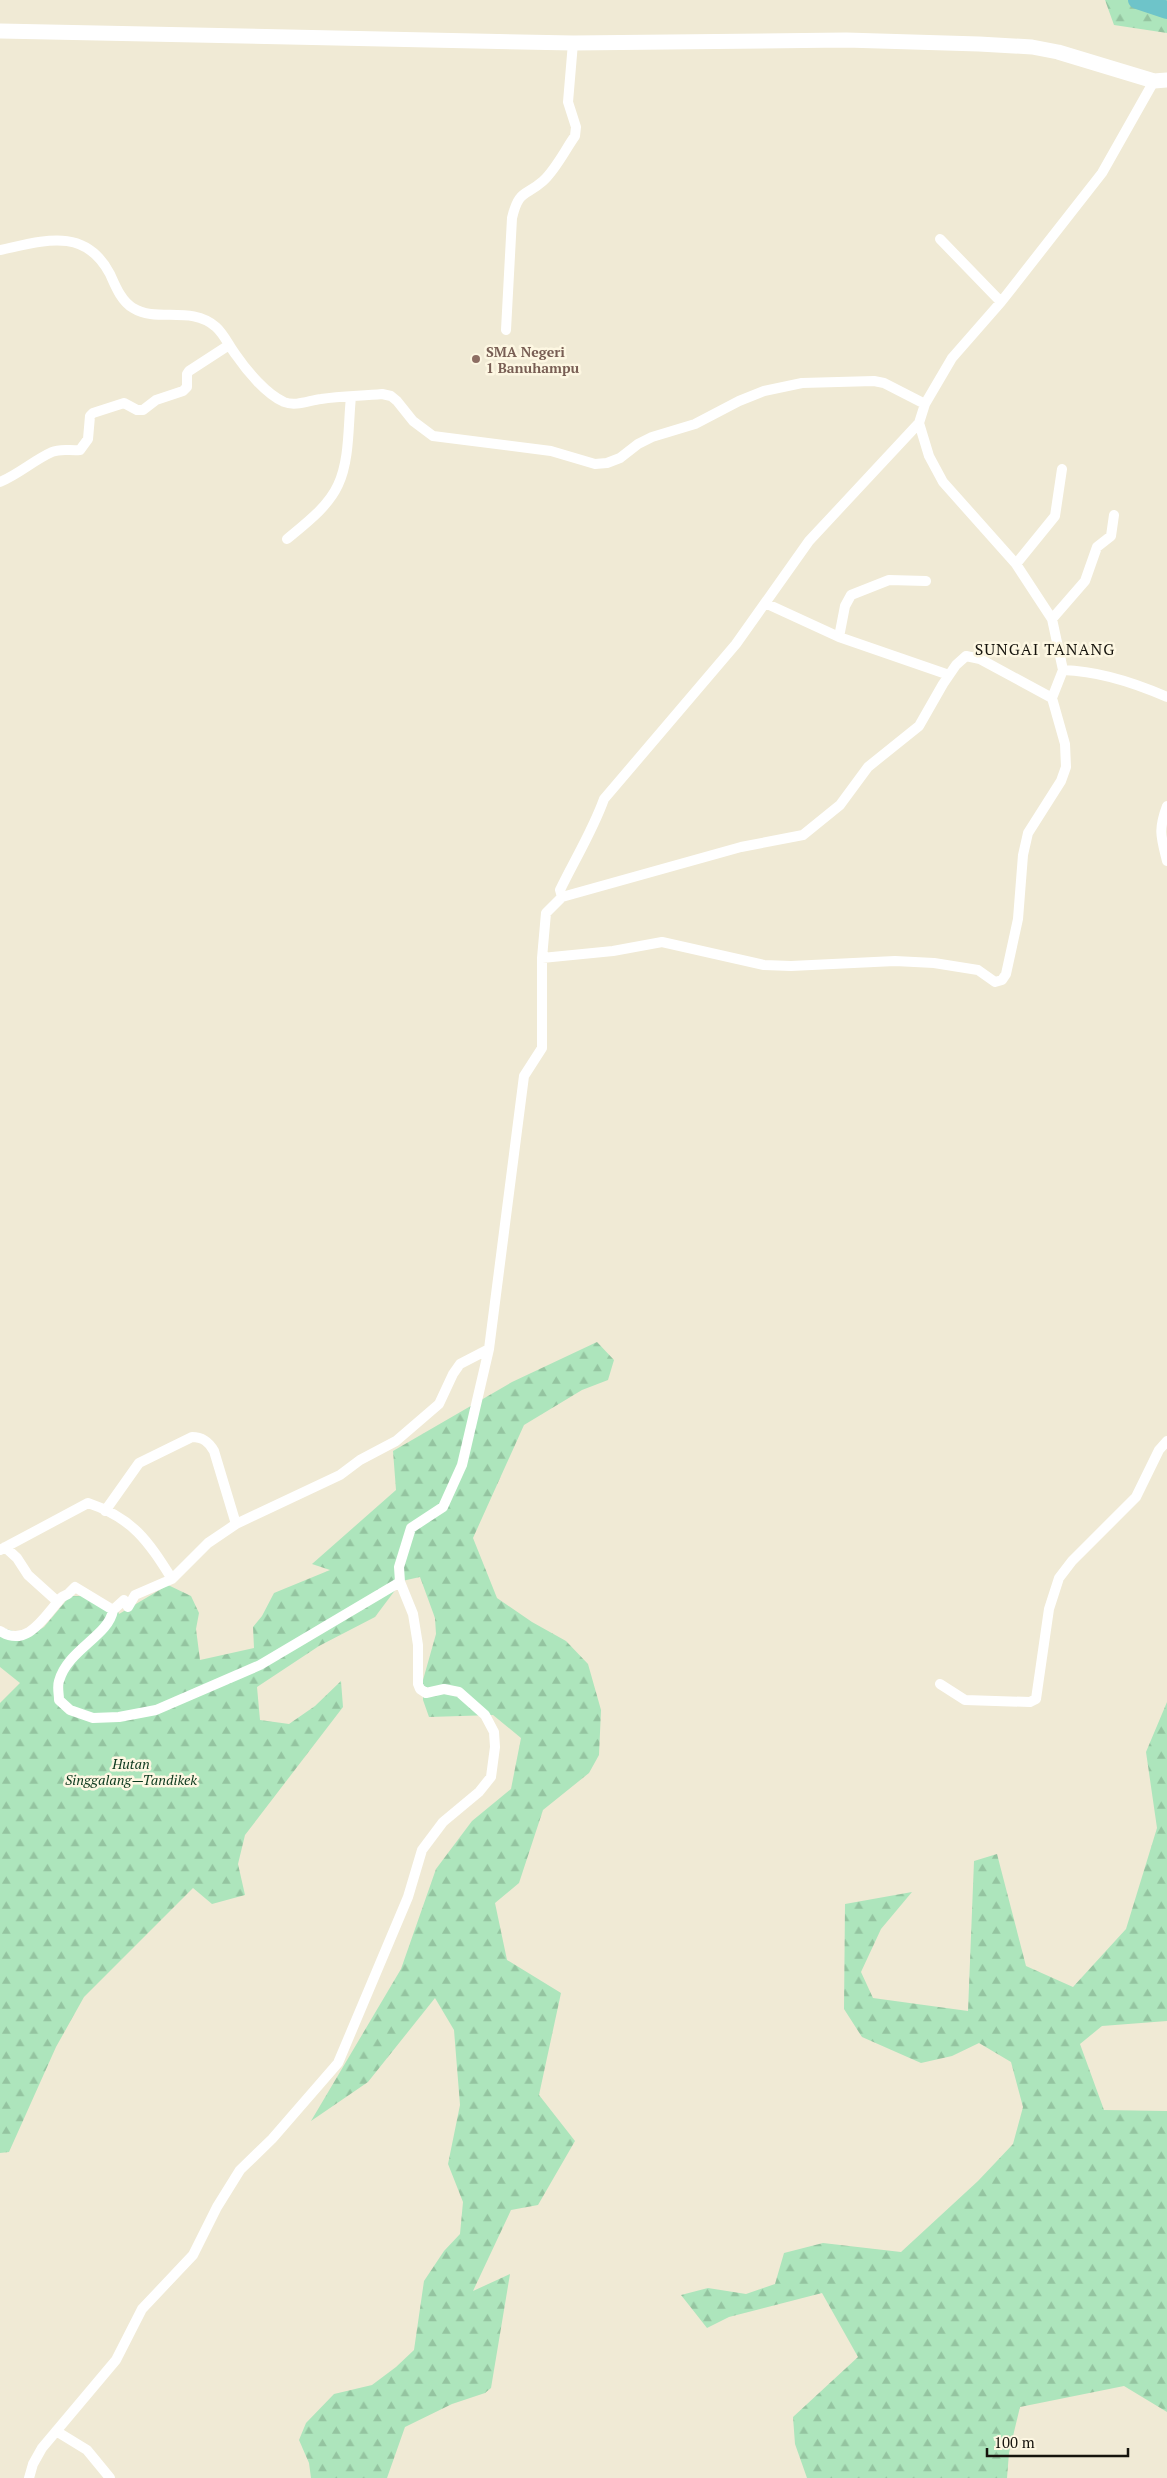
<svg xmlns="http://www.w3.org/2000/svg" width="1167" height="2478" font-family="'PT Serif',serif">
<defs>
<pattern id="forest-firs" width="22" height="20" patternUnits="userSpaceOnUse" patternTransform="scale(1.25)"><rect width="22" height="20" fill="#ade5bc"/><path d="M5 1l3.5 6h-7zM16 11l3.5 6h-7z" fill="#94c4a0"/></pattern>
</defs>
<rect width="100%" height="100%" fill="#f0ead5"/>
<path fill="url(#forest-firs)" d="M1105 0H1167V33L1114 25Z
M597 1342 614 1360 608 1380 582 1390 524 1425 473 1538 497 1598 532 1622 566 1641 588 1664 601 1710 599 1755 589 1773 543 1810 519 1883 495 1903 507 1960 561 1993 539 2095 575 2141 538 2205 511 2210 473 2291 510 2274 491 2388 485 2393 452 2404 405 2427 387 2478H311L309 2463 299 2440 306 2423 334 2394 372 2385 396 2367 414 2350 424 2281 444 2251 460 2234 463 2202 448 2164 460 2105 454 2030 435 1998 368 2082 311 2121 401 1969 436 1869 472 1821 511 1789 521 1738 493 1715 429 1717 423 1700V1680L436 1634 435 1618 420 1577 402 1581 375 1617 319 1646 257 1687 260 1720 289 1724 315 1706 341 1681 343 1707 245 1835 238 1864 245 1895 212 1904 193 1888 84 1997 56 2047 9 2152 0 2153V1703L20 1683 0 1667V1627L29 1636 44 1627 70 1596H85L118 1611 119 1614 168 1585 191 1596 199 1613 196 1629 200 1660 254 1648 253 1627 262 1616 274 1593 330 1570 312 1564 396 1490 393 1451 512 1382Z
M1167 1702V2021L1102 2026 1080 2044 1104 2110 1167 2111V2412L1124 2386 1020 2407 1009 2453 1007 2478H807L795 2444 793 2417 858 2357 822 2293 729 2317 707 2328 681 2295 708 2288 746 2294 775 2284 784 2253 823 2243 901 2252 978 2181 1013 2144 1023 2107 1011 2062 979 2043 952 2056 921 2063 862 2037 844 2009 845 1904 912 1892 881 1929 861 1972 873 1998 968 2011 974 1861 997 1854 1026 1966 1073 1987 1126 1929 1157 1828 1146 1752Z"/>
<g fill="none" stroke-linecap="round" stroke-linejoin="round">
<path stroke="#6ec4c9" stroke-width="18" d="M1137 0 1167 10"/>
<path stroke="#fff" stroke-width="10" d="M940 239 1001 302
M0 250C43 241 85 226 110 274 115 285 121 301 133 308 157 323 191 305 216 327 224 334 229 346 236 355 247 371 266 394 284 402 296 407 310 400 321 399 341 396 362 396 382 394L391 396 397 401 413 421 433 436 551 451 595 464 607 463 620 458 638 444 652 437 695 424 739 401 764 391 802 383 874 381 884 383 925 404
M506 330 512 218C519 189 525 197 543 181 556 169 565 150 575 136L576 127 568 102 573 43
M919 423 929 456 943 482 1016 564 1052 619 1063 670C1098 671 1135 683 1167 697
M0 482C19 474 34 460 52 452 61 448 70 451 80 450L88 439 90 416 93 413 124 403 137 410H143L156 400 183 391 187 387V374L189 371 229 345
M287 539C305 524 328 507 338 485 350 460 348 424 351 397
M1016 564 1055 516 1062 469
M765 603 839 637 949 675
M1052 619 1085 581 1097 547 1111 536 1114 515
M839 637 845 606 851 595 889 580 926 581
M1167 806C1158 830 1161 837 1167 861
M562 897 741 847 803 835 840 805 868 767 919 726 943 684 956 665 966 656 980 659 1052 698
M542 958 613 951 662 942 764 965 791 966 895 961 934 963 978 970 995 982 1002 980 1006 974 1018 919 1023 855 1028 833 1061 781 1066 767 1065 744 1052 698 1063 670
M105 1511 139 1463 192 1437C203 1437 209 1442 214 1451L236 1524
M5 1547 17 1558 28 1575 58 1602
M0 1550 88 1503C133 1518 148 1541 172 1579
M113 1610C109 1636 68 1649 59 1681 57 1687 59 1694 59 1700L70 1710 93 1718 119 1717 156 1710 260 1665 400 1582
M0 1631C28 1649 45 1615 62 1597L68 1594 75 1587 113 1610 124 1600 128 1607 135 1595 172 1579 208 1543 236 1524 340 1475 360 1460 396 1441 439 1404 453 1374 460 1364 489 1349
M940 1684 965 1700 1030 1702 1036 1699 1049 1609 1059 1578 1072 1561 1136 1497 1159 1450 1167 1441
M56 2431 87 2450 110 2478
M29 2478 33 2464 42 2448 116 2360 142 2309 193 2255 217 2207 240 2170 272 2139 338 2063 408 1897 422 1850 443 1822 479 1792 491 1777 495 1747 494 1732 485 1715 459 1692 444 1689 426 1693 420 1689 418 1684V1645L413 1614 400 1582 399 1567 411 1528 443 1507 462 1465 489 1349 524 1076 542 1048V958L546 913 562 897 560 890C575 859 593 830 604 799L736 644 809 541 919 423 925 404 952 358 1001 302 1102 173 1154 81"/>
<path stroke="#fff" stroke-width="15" d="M0 31 573 43 846 40 979 44 1032 47 1058 52 1154 81 1167 80"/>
</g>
<circle fill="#8d6e63" stroke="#fdf7e2" stroke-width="2" cx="476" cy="359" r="5"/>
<g text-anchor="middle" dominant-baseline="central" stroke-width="5" stroke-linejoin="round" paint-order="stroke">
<g font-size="14" font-weight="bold" fill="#785e54" stroke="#fdf7e2" text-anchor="start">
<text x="486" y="351">SMA Negeri<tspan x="486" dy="16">1 Banuhampu</tspan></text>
</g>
<g font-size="14" font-style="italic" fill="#0b381d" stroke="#fdf7e2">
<text x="131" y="1763">Hutan<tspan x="131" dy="16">Singgalang—Tandikek</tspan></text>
</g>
<g font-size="16" letter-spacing="1" fill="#16140d" stroke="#fdf7e2">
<text x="1045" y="649">SUNGAI TANANG</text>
</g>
</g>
<path d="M987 2448v8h141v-8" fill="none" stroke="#16140d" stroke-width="2.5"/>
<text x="994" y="2448" font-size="15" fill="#16140d" stroke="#fdf7e2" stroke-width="4" paint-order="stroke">100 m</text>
</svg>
